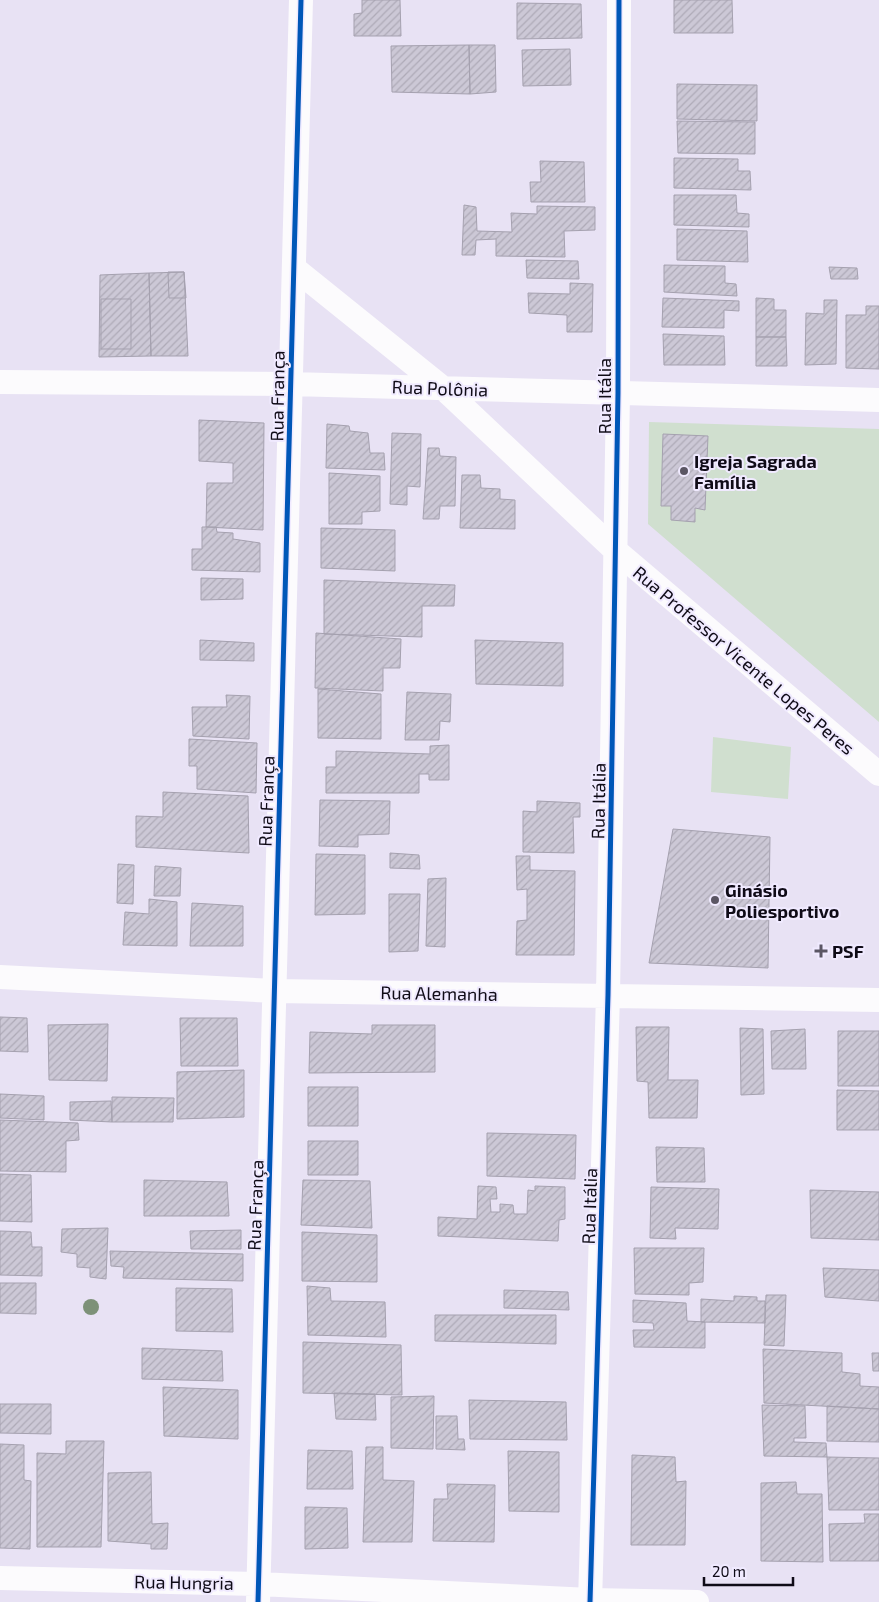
<svg xmlns="http://www.w3.org/2000/svg" width="879" height="1602" font-family="'Exo 2',sans-serif">
<defs>
<pattern id="building-hatch" width="6" height="6" patternUnits="userSpaceOnUse" patternTransform="scale(1.25)"><rect width="6" height="6" fill="#ccc8d6"/><path d="M-1 1l2-2M0 6l6-6M5 7l2-2" fill="none" stroke="#aeaab7"/></pattern>
</defs>
<rect width="100%" height="100%" fill="#e8e2f4"/>
<path fill="#d0dfcf" d="M649 422 879 429V722L648 524Z
M713 737 791 747 788 799 711 792Z"/>
<path fill="url(#building-hatch)" stroke="#a5a1af" d="M362 0H400L401 36H354V14L362 13Z
M674 0H732L733 33H674Z
M517 3 581 4 582 38 517 39Z
M469 45H495L496 92 470 94Z
M469 45 470 94 392 92 391 46Z
M570 49 571 85 523 86 522 50Z
M677 84 757 85V121L677 119Z
M677 121 755 122V154L678 153Z
M674 158 738 159V171H750L751 190 674 188Z
M540 161 584 162 585 202H531L530 182H541Z
M674 195H736L737 213 749 214V227L674 225Z
M464 205 476 207 477 231 512 232 511 213 537 214V206L595 207V230L564 231 565 257 496 256V239L476 240 475 255H462Z
M677 229 747 231 748 262 677 260Z
M526 260 578 261 579 279 527 278Z
M664 265 725 266V283L736 284 737 296 664 292Z
M829 267 857 268 858 279H831Z
M168 272H184L186 298H169Z
M184 272 188 356H151L149 273Z
M149 273 151 356 99 357 100 275Z
M570 283 593 284 592 332H567V315L529 313 528 293 570 294Z
M663 298 739 301V311L724 310V328L662 327Z
M756 298 774 299V310H786V337H756Z
M101 299H131V349H101Z
M824 300H837L836 364 805 365 806 313 824 314Z
M866 306H879V369L846 368V315H866Z
M663 334 724 336 725 365H664Z
M756 337H786L787 366H756Z
M199 420 264 423 263 530 206 527 207 483H233V463L199 461Z
M327 424 349 426 350 431 368 433 370 453H384L385 470 326 468Z
M392 433 421 434 420 487 407 486V505L390 504Z
M663 434 708 436 705 510 695 508V522L671 520V506H661Z
M428 448H439L440 456 456 457 455 506H440L439 519H423Z
M329 473 380 476V511L362 512V524H329Z
M462 475H480L481 488 500 489V499L515 500V529L460 528Z
M202 527H216L217 532 233 533V539L260 543V572L192 570V549H202Z
M321 528 395 530V571L321 568Z
M201 578 243 579V599L201 600Z
M324 580 455 585 454 606H422V637L324 634Z
M316 633 401 639 400 668H383V691L315 688Z
M200 640 254 643V661L200 660Z
M475 640 563 643V686L476 684Z
M318 689 381 694V739L318 738Z
M407 692 451 694 450 722 440 721 439 740H405Z
M226 695 250 696 249 739 193 736 192 707H227Z
M189 739 257 743 256 793 197 789V766H189Z
M449 745V780H429V774H419V793H326V767H336V751L430 754V746Z
M163 792 248 796 249 853 136 847V816L163 817Z
M320 800 390 801 389 834 358 835V847L319 846Z
M537 801 580 803V817H573L574 853 523 852V811L537 812Z
M673 829 770 837 768 968 649 963Z
M390 853 419 855 420 869 390 868Z
M316 854 365 855V914L315 915Z
M516 856H530V870L575 871 574 955H516L517 921 527 920V889L517 890Z
M118 864 134 865 133 904 117 903Z
M155 866 181 868 180 896H154Z
M446 878 445 947 426 946 428 879Z
M389 894H420L418 951 389 952Z
M149 899 177 902V946L123 945 125 912 149 914Z
M192 903 243 906V946H190Z
M0 1017 27 1018 28 1052 0 1051Z
M180 1018H237L238 1066H181Z
M108 1024 107 1081 49 1080 48 1025Z
M372 1025H435V1072L309 1073 310 1032 372 1034Z
M636 1027H669L668 1080H698L697 1118H649L648 1082 637 1081Z
M740 1028 763 1029 764 1094 741 1095Z
M805 1029 806 1069H772L771 1031Z
M838 1031H879V1086H838Z
M244 1070V1117L177 1119V1072Z
M308 1087H358V1126H308Z
M837 1090 879 1091V1130H837Z
M0 1094 44 1096V1120L0 1118Z
M112 1097 174 1098 173 1122H112Z
M111 1101 112 1122 70 1120V1102Z
M0 1120 78 1123 79 1140 66 1141V1172L0 1171Z
M487 1133 576 1135 575 1179 487 1176Z
M308 1141H358V1175H308Z
M656 1147 704 1148 705 1182H657Z
M0 1174 31 1175 32 1222 0 1221Z
M144 1180 227 1182 229 1216H144Z
M303 1180 370 1181 372 1228 301 1225Z
M478 1186 496 1187 497 1199H490L491 1212H500V1204L513 1205 514 1214H527L528 1190 535 1191V1186L565 1187V1219L559 1220 558 1241 438 1236V1217L477 1219Z
M651 1187 719 1189 718 1229 675 1228 676 1239 650 1238Z
M810 1190 879 1192V1240L811 1238Z
M108 1228 106 1279 90 1277V1268L77 1267V1254L61 1252 62 1229Z
M241 1230V1249H191L190 1231Z
M0 1231 31 1232 32 1247H42V1276L0 1275Z
M302 1232 377 1235V1282L302 1281Z
M634 1248H704L703 1282 689 1283V1295L635 1294Z
M110 1251 243 1254V1281L123 1278 124 1267 111 1266Z
M823 1268 879 1270V1301L825 1297Z
M0 1283H36V1314L0 1313Z
M307 1286 330 1288 331 1301 385 1302 386 1337 308 1335Z
M176 1288 232 1289 233 1332 176 1331Z
M504 1290 568 1292 569 1310 504 1308Z
M766 1295H786L784 1346 764 1345Z
M734 1296 757 1297V1301H765V1323L701 1322V1299L734 1301Z
M633 1300 686 1303 687 1321 705 1322V1348L634 1347 633 1330H654L653 1323 633 1322Z
M435 1315H556V1344L435 1341Z
M303 1342 401 1345 402 1395 303 1393Z
M142 1348 222 1351 223 1381 142 1379Z
M763 1349 842 1353V1372L860 1374V1386L879 1387V1409L764 1403Z
M872 1353H879V1371H873Z
M163 1387 238 1390V1439L164 1436Z
M334 1393 375 1394 376 1420 336 1419Z
M434 1396 433 1449 391 1448V1397Z
M469 1400 566 1402 567 1440 470 1439Z
M0 1404H51V1434L0 1433Z
M762 1405 805 1406 806 1438H794V1442L826 1443 827 1457 764 1456Z
M827 1406 879 1409V1442L827 1441Z
M436 1416H457L458 1439H464L465 1450 436 1449Z
M66 1441H104L101 1547H37V1453L66 1454Z
M0 1444 24 1445V1480L31 1481 30 1549 0 1548Z
M366 1447H383V1480L414 1481 412 1542H363Z
M308 1450 352 1451 353 1489H307Z
M508 1451 559 1452V1512L509 1511Z
M632 1455 675 1457 676 1482 686 1481 685 1545H631Z
M827 1457 879 1458V1510H829Z
M151 1472 152 1524 168 1523 167 1549H151V1544L108 1541V1473Z
M796 1482 797 1494H822L823 1562 761 1561V1483Z
M447 1484 495 1485 494 1542 433 1541 434 1499H448Z
M305 1507 347 1508 348 1548 305 1549Z
M864 1514H879V1561H830L829 1524 865 1523Z"/>
<g fill="none" stroke-linecap="round" stroke-linejoin="round">
<path stroke="#fcfbfd" stroke-width="24" d="M294 268 443 388 616 551 879 774
M0 382 291 384 879 400
M0 977 275 991 879 1000
M0 1578 259 1584 590 1600 697 1602
M258 1602 301 0
M590 1602 608 995 618 393 619 0"/>
<defs>
<path id="cycleway" d="M258 1602 301 0
M590 1602 608 995 618 393 619 0"/>
</defs>
<use href="#cycleway" stroke="#f0eaff" stroke-width="8"/>
<use href="#cycleway" stroke="#0057b8" stroke-width="5"/>
</g>
<circle fill="#7d9178" cx="91" cy="1307" r="8"/>
<g fill="#5b5664" stroke="#f0eaff" stroke-width="2">
<circle cx="684" cy="471" r="5"/>
<circle cx="715" cy="900" r="5"/>
<path d="M818.5 943.5h5v5h5v5h-5v5h-5v-5h-5v-5h5z"/>
</g>
<g text-anchor="middle" dominant-baseline="central" stroke-width="4" stroke-linejoin="round" paint-order="stroke">
<g font-size="18" fill="#0f0b17" stroke="#f0eaff">
<text transform="translate(440 388) rotate(2)">Rua Polônia</text>
<text transform="translate(277 396) rotate(-89)">Rua França</text>
<text transform="translate(604 396) rotate(-90)">Rua Itália</text>
<text transform="translate(744 660) rotate(40)">Rua Professor Vicente Lopes Peres</text>
<text transform="translate(266 801) rotate(-88)">Rua França</text>
<text transform="translate(598 801) rotate(-89)">Rua Itália</text>
<text transform="translate(439 993) rotate(1)">Rua Alemanha</text>
<text transform="translate(255 1205) rotate(-88)">Rua França</text>
<text transform="translate(589 1206) rotate(-88)">Rua Itália</text>
<text transform="translate(184 1582) rotate(1)">Rua Hungria</text>
</g>
<g font-size="18" font-weight="bold" fill="#0f0b17" stroke="#f0eaff" text-anchor="start">
<text x="694" y="461">Igreja Sagrada<tspan x="694" dy="21">Família</tspan></text>
<text x="725" y="890">Ginásio<tspan x="725" dy="21">Poliesportivo</tspan></text>
<text x="832" y="951">PSF</text>
</g>
</g>
<path d="M704 1577v8h89v-8" fill="none" stroke="#0f0b17" stroke-width="2.5"/>
<text x="712" y="1577" font-size="15" fill="#0f0b17" stroke="#f0eaff" stroke-width="4" paint-order="stroke">20 m</text>
</svg>
